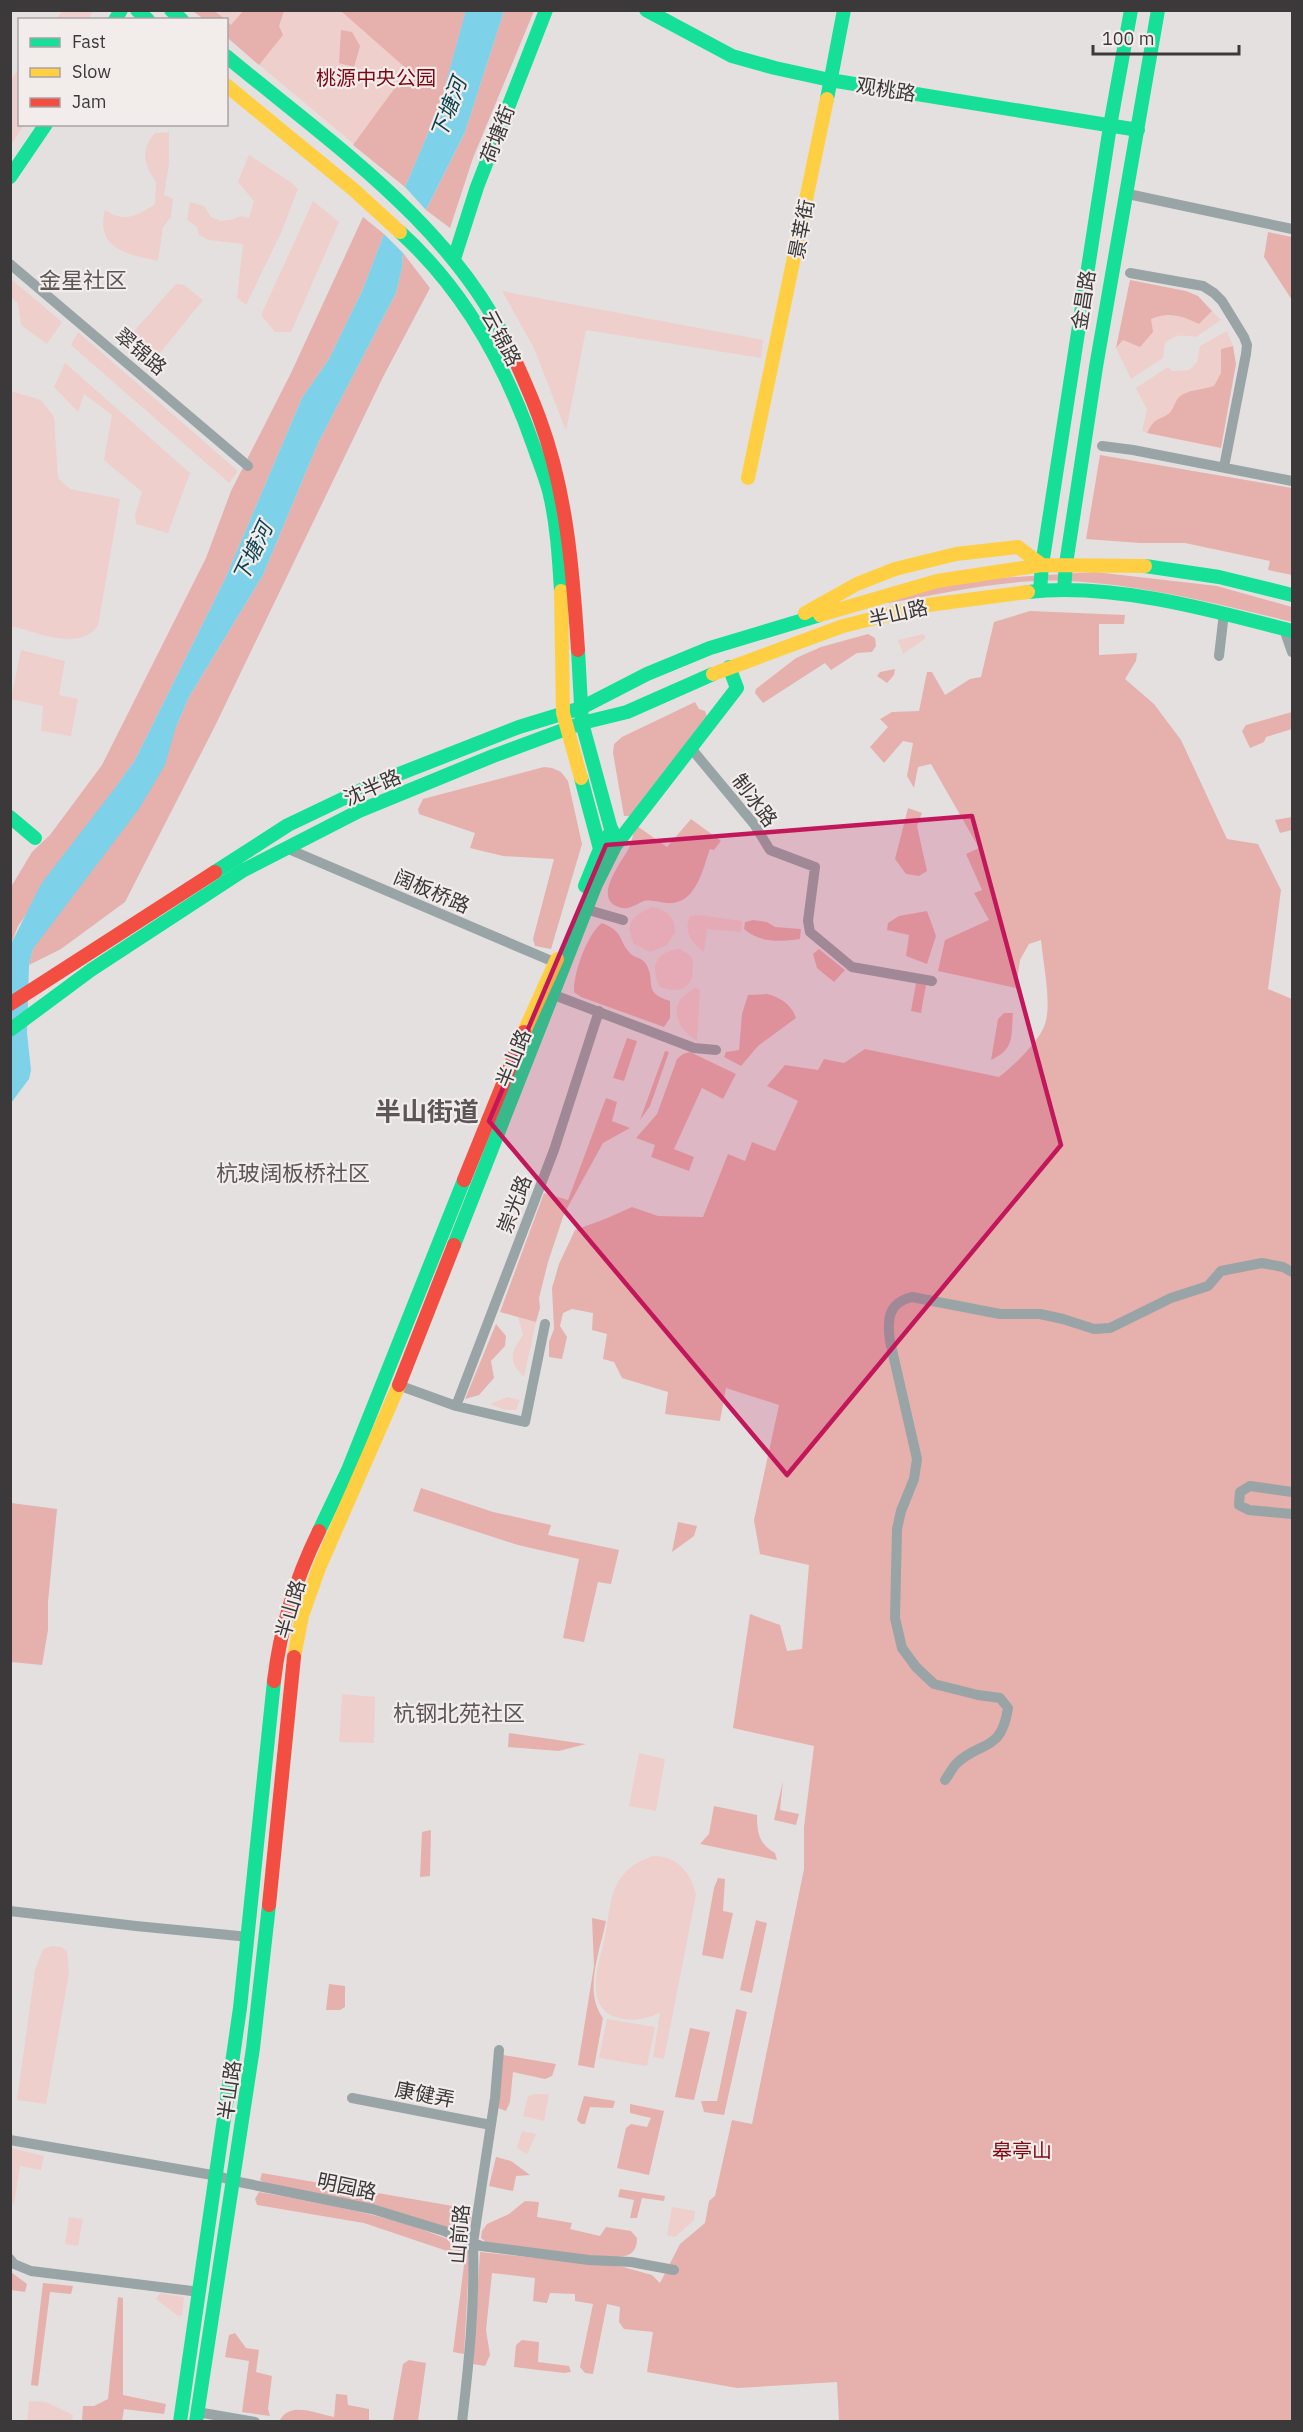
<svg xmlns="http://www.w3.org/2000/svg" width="1303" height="2432" font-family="'IBM Plex Sans','Noto Sans SC',sans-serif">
<rect width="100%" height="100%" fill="#e4e0df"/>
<path fill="#eecfcc" d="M63 10H93V11L89 19H56Z
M192 11H466L405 187 227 38 226 20 203 19Z
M19 68 20 124 24 125 11 145V80Z
M169 132V164L164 195 173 199 171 217 163 227 158 261C128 254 95 250 105 210 124 223 137 216 155 204L156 182C144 165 140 150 155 133Z
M249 155 292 183 298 189 281 233 246 305 237 298 243 244 208 240 199 235 197 227 187 220 190 202 204 206 211 217 221 221 234 219 240 216 249 218 254 201 238 182Z
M313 201 339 222 291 332H275L261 315Z
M11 279 62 322 47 344 21 325 18 303 11 297Z
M176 284 184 285 203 300 152 363 124 342Z
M502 291 763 340 761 358 586 330 566 431 534 348Z
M1212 311 1221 320 1196 337C1184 335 1175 334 1165 343L1163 358 1131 379 1116 348C1127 335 1147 317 1163 314 1174 311 1189 319 1199 324Z
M1227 331 1233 346 1221 349V373L1214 386C1202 390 1187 389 1178 398 1175 402 1174 407 1171 411 1163 421 1156 414 1147 433L1142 431 1147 410 1136 388 1168 367 1172 371 1189 370 1197 362 1200 346Z
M78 332 238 471 229 483 71 345Z
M65 363 190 473 168 533 136 524 135 515 142 492 104 460 112 415 84 394 78 412 54 387Z
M14 392 41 400 54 417 58 478 70 489 120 499 98 626C78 652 37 632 11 626L10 393Z
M923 634 926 638 903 654 898 640Z
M21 650 65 661 59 695 78 699 71 736 41 731 43 706 11 699Z
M652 907C667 909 675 917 675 933L666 946 650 952 634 944C624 923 632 916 652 907Z
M699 915 742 921 741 932 707 929 704 952C691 943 683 931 690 916Z
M680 949 692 957C697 981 686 997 660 987 649 966 656 951 680 949Z
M696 988 700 990 697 1041C673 1026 667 1000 696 988Z
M518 1317 536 1322 524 1377C507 1361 511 1352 523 1335Z
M507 1397 520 1400 516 1410H505L490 1404Z
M342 1694 375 1697 374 1743 339 1742Z
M639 1753 665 1759 656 1811 629 1806Z
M653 1856C678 1856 691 1873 696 1895L664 2059 653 2057 660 2013C646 2019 631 2022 616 2017 582 2006 600 1962 605 1936 609 1918 609 1894 620 1879 629 1866 639 1861 653 1856Z
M52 1946 61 1947 67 1951 69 1973 46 2104 17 2100 35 1970 43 1949Z
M607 2019 655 2027 647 2066 599 2058Z
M536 2094H549L544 2121 523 2116 528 2096Z
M522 2131 536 2134 527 2154 517 2148Z
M11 2148 44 2156 41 2170 20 2166 14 2204 11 2203Z
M672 2207 695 2211 694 2220 675 2237 667 2235Z
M69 2217 83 2219 78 2246 65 2244Z
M160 2293 184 2297 182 2315 178 2316 156 2299Z
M29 2401 46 2402 73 2415 72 2421H27Z"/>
<path fill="#e6b0ac" d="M244 10 284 11 279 26 283 35 259 65 227 37V21L231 25Z
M193 11H214L225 19H204Z
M341 11H466L439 108 405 187 353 145 408 70Z
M504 11H534L473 158 450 228 426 210 465 132Z
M341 30 352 32 360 46 354 67 339 63Z
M363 217 384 234 363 289 329 359 302 398 225 579 135 760 18 926 11 944V887L32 852 50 835 102 765 206 558 231 491 291 373Z
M1268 232 1292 237V300L1264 257Z
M403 253 430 288 383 377 215 726 125 902 61 949 29 965 33 949 176 727 189 697 263 575 318 443 396 293 402 268Z
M1130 280 1186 291 1198 296 1212 311 1199 324C1183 316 1168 311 1151 319L1153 332 1140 347 1123 340 1116 348Z
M1233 346 1236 364 1221 448 1147 433C1156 414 1163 421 1171 411 1174 407 1175 402 1178 398 1187 389 1202 390 1214 386L1221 373V349Z
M1100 455 1292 488V575L1268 570 1270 561 1185 543H1140L1086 539Z
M1095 572 1217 586 1292 607V622C1219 604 1145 585 1068 581 1008 578 947 593 888 603L880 601 968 580Z
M1030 611 1125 615 1124 624H1099V655L1137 653 1136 661 1125 679 1154 704 1181 740 1227 839 1258 844 1281 890 1268 989 1292 999V2421H839L837 2382 737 2388 647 2372 653 2332 624 2329 619 2322 620 2307 607 2304 593 2374 585 2373 580 2367 593 2304 575 2301V2294L550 2293 547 2303 533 2301 535 2278 492 2273 486 2330 490 2355 485 2366 473 2364 480 2252 623 2267 652 2275 660 2283 680 2244 705 2223 709 2201 715 2196 732 2120 752 2124 804 1869V1827L814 1746 733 1728 750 1614 780 1625 787 1651 802 1649 809 1565 760 1554 754 1520 779 1405 726 1388 720 1421 665 1414 668 1392 622 1378 614 1362 603 1359 607 1334 592 1330 593 1313 572 1309 563 1313 560 1326 567 1337 562 1359 549 1357V1342L554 1329 552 1288 559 1264 575 1230 605 1219 632 1207 658 1216 703 1217 728 1154 745 1161 752 1142 775 1151 798 1101 767 1086 785 1065 818 1070 824 1059 844 1063 865 1049 999 1077C1014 1065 1039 1042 1045 1024 1052 1003 1043 963 1041 940L1029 944 1020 960 1016 988 938 971 945 940 989 920 974 893 982 890 966 854 979 848 931 764 918 767 914 788 907 776 913 743 903 741 884 763 870 747 888 727 880 719 892 712 919 711 927 672H932L945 695 970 679 981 677 994 622Z
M868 634 875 638 876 646 872 652 857 653 831 670 825 663 763 703 755 693 756 689 796 658 821 647Z
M895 669 894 675 887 683 877 676 880 672Z
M695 702 699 709 705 711 707 717 631 816H624L613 753 614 744 622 737Z
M1292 712V729L1266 737 1264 742 1250 748 1242 731 1246 725Z
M544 767 552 768 561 772 568 781 582 844 551 949 535 946 533 939 554 859 503 856 470 848 475 833 419 814 418 809 423 799Z
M908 808 922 813 917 826 927 871 919 876 906 874 895 859Z
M1292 817V830L1280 833 1275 820Z
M691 819 721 841 714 850 710 849C703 868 697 901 672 903 663 904 653 899 644 901 639 903 633 907 627 908 623 909 618 907 614 905 596 894 622 861 629 848 633 840 632 833 637 826L667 847Z
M927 911 936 936 927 964 906 956 909 935 887 930 888 923 899 916Z
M753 920 767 922 775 927 801 929 800 939C779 942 760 943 744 929L745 922Z
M602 923C626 933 617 940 631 954 635 958 643 958 646 964 657 982 641 992 670 1001V1018L664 1027 581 997 574 992C573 974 587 934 602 923Z
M819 949 845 970 834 982 817 968 813 954Z
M916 983 926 985 921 1013 911 1011Z
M767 994C780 997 792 1005 796 1018L758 1046 741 1066 724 1057 726 1052 739 1050 742 1014 748 995Z
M1004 1013H1013C1011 1037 1015 1049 991 1060L998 1019Z
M627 1038 637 1041 624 1081 613 1078Z
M665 1051 669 1052 650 1106 640 1120Z
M690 1052 736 1074 723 1099 702 1088 674 1149 694 1157 689 1171 651 1157 655 1145 636 1138 657 1114 677 1059 683 1054Z
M606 1098 617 1102 612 1121 630 1128 603 1143 564 1214 548 1262 539 1298 540 1308 536 1322 500 1312 544 1193 568 1200Z
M496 1324 506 1336 505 1346 491 1361 494 1378 479 1395 465 1399Z
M421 1488 493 1512 551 1525 548 1535 619 1550 611 1584 598 1582 584 1642 563 1638 579 1559 518 1545 413 1511Z
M11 1503 57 1509 48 1602V1630L42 1665 11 1662Z
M678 1522 697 1526 694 1536 672 1552Z
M509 1733 585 1744H586L559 1751 508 1747Z
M783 1781 780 1810 799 1814 796 1825 774 1820Z
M714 1806 757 1815C757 1833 759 1844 775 1853L777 1860 700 1844 709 1834Z
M431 1830 430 1876 420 1877 422 1832Z
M718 1878 725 1879 723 1911 733 1913 723 1959 702 1955 714 1888Z
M592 1918 606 1921C600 1951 583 1992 603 2018L594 2068 578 2065 594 1966Z
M756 1920 767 1923 752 1993 740 1990Z
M329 1984 345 1986V2007L340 2010H326Z
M736 2009 747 2012 724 2115 704 2112 701 2101H717Z
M690 2028 710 2032 694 2100 675 2097Z
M503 2055 556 2064 552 2076 545 2079 513 2072 510 2102 506 2111 498 2108Z
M584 2096 615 2101 613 2108 590 2107 585 2124H581L577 2120Z
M630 2104 664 2111 649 2175 617 2168 626 2128 631 2124 647 2127 651 2118 630 2113Z
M496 2157 511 2161 530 2175 516 2176 513 2191 489 2186Z
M262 2173 470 2209 472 2212 467 2236 265 2183 260 2180Z
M620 2189 665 2196 664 2201 642 2198 637 2218H630L634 2200 618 2197Z
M259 2192C334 2206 399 2216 468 2248L469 2264 464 2354 453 2352 465 2257 364 2223 257 2205 255 2199Z
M525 2201 539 2202 537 2217 572 2223 570 2229 600 2236 606 2227 631 2231 637 2238C637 2244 636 2250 630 2254 614 2265 509 2245 486 2242L481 2238 482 2231 487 2224 509 2214Z
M11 2272 27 2284 25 2292 11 2290Z
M43 2283 73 2286 71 2294 50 2292 38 2386 31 2385Z
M118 2297 123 2298V2395L166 2404 164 2414 124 2409 122 2421H82L83 2406H94L108 2399Z
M235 2333 246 2348 259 2350 256 2372 272 2376 268 2409 270 2416 242 2412 249 2361 225 2357 229 2335Z
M522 2340 539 2342 538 2362 569 2366 571 2372 564 2373 514 2367 516 2345Z
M409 2360 426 2363 418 2421H393L403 2364Z
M336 2394 347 2395 348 2405 369 2409V2421L280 2420C291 2401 316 2414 334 2417Z"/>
<path fill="#7dd1e8" d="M466 10 504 11 465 132 426 210 405 187 439 108Z
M384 234 403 253 402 268 396 293 318 443 263 575 189 697 176 727 165 765 139 809 33 949 29 965 27 1033 31 1070 29 1079 11 1103V944L41 884 115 788 135 760 225 579 302 398 329 359 363 289Z"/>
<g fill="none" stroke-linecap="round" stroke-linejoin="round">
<path stroke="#99a4a7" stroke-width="10" d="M1128 194 1292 229
M10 264 248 466
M1130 273 1203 286 1214 293 1222 301 1244 337 1247 345 1246 354 1224 467
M1102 446 1133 450 1292 481
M1284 629 1292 652
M1219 656 1224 613
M690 747 754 824 770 850 815 867 808 921 810 932 852 967 932 981
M286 848 561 965
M585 909 623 920
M554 995 694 1048 716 1050
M398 1385 456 1406 525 1422 545 1324
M456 1406 554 1150 599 1011
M1292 1492 1250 1486 1240 1492 1239 1505 1249 1510 1292 1514
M945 1780C949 1775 952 1768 956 1764 980 1740 1001 1754 1008 1708L1000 1698 978 1695 934 1684 916 1667 902 1648 895 1618 897 1529 901 1511 914 1479 917 1459 890 1341C887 1319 888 1303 912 1297L1000 1314H1040L1063 1319 1094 1329 1110 1328 1171 1298 1208 1286 1221 1271 1262 1263 1283 1267 1292 1272
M10 1911 136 1926 249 1937
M352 2098 491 2125
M10 2140 218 2176 234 2181 372 2209 444 2231 481 2246 589 2260 631 2262 674 2270
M10 2259 14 2264 31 2271 200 2292
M197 2412 255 2422
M462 2422C469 2363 475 2302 473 2243L495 2098 499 2050"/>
<path stroke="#16e098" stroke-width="14" d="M137 10 148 20
M171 10 182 20
M646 10 732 56 775 68 830 80 1138 130
M115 20 121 10
M226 56C332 144 460 230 515 360
M827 99 844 10
M10 177 46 124
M400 232C464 290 506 366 534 447 539 462 545 476 549 491 557 523 559 558 561 591
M454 259 477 187 546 10
M1145 566 1219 577 1292 595
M1064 590 1066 564 1096 367 1158 10
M1040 591 1042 565 1110 126 1131 10
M1028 592C1111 582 1212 610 1292 631
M578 650 582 723 614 840
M581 778 600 849 605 851
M10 817 35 838
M215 872 288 825 376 783 519 727 581 708 647 674 710 648 820 615
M585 886 600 849 612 830
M10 1030 91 970 244 870 359 811 493 756 582 723 627 712 713 674
M454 1245 596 884 615 846 737 688 729 667
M319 1531 348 1470 464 1180
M180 2422 240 2008 274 1681
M196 2422 253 2048 269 1905"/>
<path stroke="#ffcf43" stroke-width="14" d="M226 85 354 190 400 232
M748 478 827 99
M561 591 563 713 581 778
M805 613 857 584 895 569 956 554 1018 547 1042 565
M820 615 937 581 1042 565 1145 566
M713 674 843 626 928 605 1028 592
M524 1032 557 959
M294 1657 302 1616 319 1568 399 1385"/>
<path stroke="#f24e42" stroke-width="14" d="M515 360C524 380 533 400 540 420 567 493 573 573 578 650
M10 1004 215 872
M464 1180 524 1032
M399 1385 454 1245
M274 1681C280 1629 296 1578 319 1531
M269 1905 294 1657"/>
</g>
<path fill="#c2185b" fill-opacity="0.2" stroke="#c2185b" stroke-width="4.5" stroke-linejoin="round" d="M972 816 1061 1145 787 1475 489 1121 606 845Z"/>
<g text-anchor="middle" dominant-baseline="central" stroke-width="4.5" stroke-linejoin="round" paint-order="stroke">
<g font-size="20" fill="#7d0813" stroke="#f2eceb">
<text x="376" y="77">桃源中央公园</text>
<text x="1022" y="2150">皋亭山</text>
</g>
<g font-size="20" fill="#3b3939" stroke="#f2eceb">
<text transform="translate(886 89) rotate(9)">观桃路</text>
<text transform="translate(497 134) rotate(-69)">荷塘街</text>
<text transform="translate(801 229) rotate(-79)">景莘街</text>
<text transform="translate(1083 300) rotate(-81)">金昌路</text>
<text transform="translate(502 338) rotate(62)">云锦路</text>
<text transform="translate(141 351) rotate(40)">翠锦路</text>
<text transform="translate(898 613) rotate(-13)">半山路</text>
<text transform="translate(372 787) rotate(-24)">沈半路</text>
<text transform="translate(755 800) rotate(53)">制冰路</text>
<text transform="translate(432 891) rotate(23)">阔板桥路</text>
<text transform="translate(513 1058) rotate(-68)">半山路</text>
<text transform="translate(514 1204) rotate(-69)">崇光路</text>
<text transform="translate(290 1609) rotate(-74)">半山路</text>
<text transform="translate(229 2090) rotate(-82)">半山路</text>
<text transform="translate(425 2094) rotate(11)">康健弄</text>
<text transform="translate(347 2186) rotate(12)">明园路</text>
<text transform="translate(459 2234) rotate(-85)">山前路</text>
</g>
<g font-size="21" font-style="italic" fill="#0b4250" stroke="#f2eceb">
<text transform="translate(448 108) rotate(-69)">下塘河</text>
<text transform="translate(252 552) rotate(-64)">下塘河</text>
</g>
<g font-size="22" fill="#5c5756" stroke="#f2eceb">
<text x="83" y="279">金星社区</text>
<text x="293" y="1172">杭玻阔板桥社区</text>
<text x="459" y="1712">杭钢北苑社区</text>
</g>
<g font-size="26" font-weight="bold" fill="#5c5756" stroke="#f2eceb">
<text x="427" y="1111">半山街道</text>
</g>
</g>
<rect width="1303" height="2432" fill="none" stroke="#3b3939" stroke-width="24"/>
<rect x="18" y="18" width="210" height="108" fill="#f2eceb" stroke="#a9a4a4" stroke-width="1.5"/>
<rect x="30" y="38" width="30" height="9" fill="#16e098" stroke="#a9a4a4" stroke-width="1.5"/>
<text x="72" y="48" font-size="18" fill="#3b3939">Fast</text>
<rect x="30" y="68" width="30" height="9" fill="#ffcf43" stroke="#a9a4a4" stroke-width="1.5"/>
<text x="72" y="78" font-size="18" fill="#3b3939">Slow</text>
<rect x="30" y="98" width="30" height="9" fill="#f24e42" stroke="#a9a4a4" stroke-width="1.5"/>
<text x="72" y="108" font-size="18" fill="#3b3939">Jam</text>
<path d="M1093 45v9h146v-9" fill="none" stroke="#3b3939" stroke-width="3"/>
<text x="1102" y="45" font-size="18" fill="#3b3939" stroke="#f2eceb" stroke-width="4.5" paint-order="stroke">100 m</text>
</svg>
